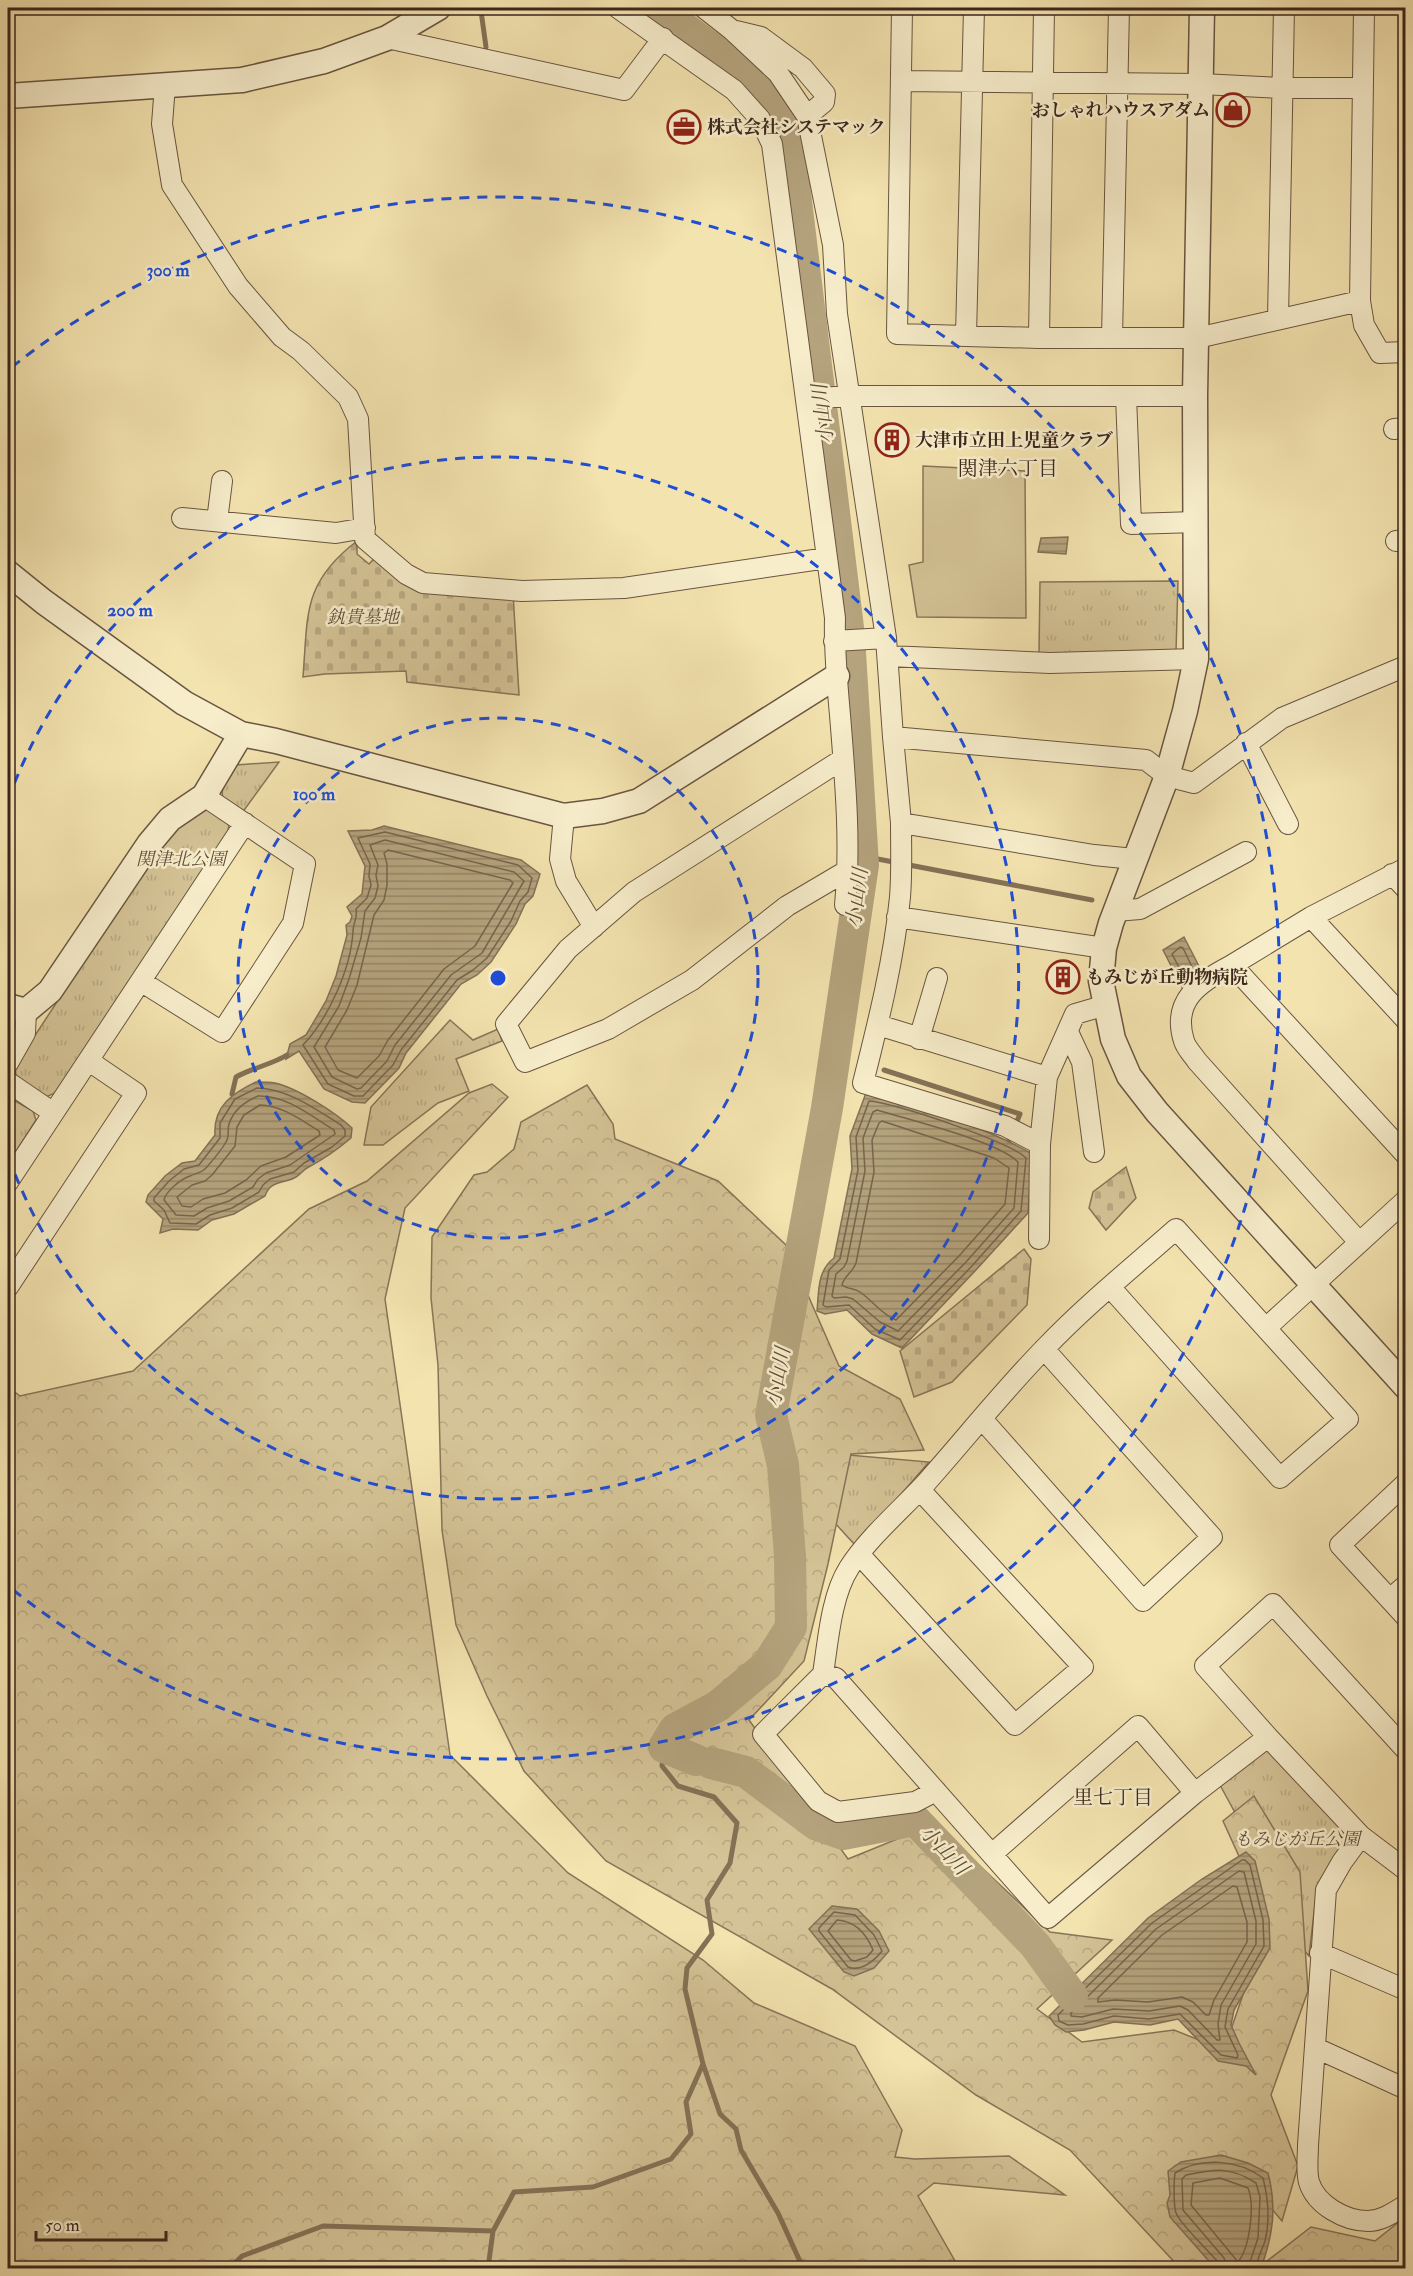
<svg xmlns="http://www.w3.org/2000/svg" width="1413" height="2276" font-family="'IM FELL Double Pica','Noto Serif JP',serif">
<defs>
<pattern id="grass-tufts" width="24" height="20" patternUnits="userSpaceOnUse" patternTransform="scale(1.5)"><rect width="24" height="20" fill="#d4c396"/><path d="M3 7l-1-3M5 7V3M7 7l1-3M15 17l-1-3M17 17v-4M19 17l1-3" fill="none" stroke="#b7a781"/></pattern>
<pattern id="forest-crowns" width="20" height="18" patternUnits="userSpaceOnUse" patternTransform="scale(1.5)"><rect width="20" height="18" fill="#d4c396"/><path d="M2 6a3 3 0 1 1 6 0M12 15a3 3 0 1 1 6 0" fill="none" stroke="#b7a781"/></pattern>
<pattern id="cemetery-stones" width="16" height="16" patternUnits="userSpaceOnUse" patternTransform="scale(1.5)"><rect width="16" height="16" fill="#d4c396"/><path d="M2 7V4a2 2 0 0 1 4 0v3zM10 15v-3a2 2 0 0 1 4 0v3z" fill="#b7a781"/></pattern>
<pattern id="water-rules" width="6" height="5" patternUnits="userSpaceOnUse" patternTransform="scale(1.5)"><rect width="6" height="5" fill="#b4a37d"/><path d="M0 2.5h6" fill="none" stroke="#948566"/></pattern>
</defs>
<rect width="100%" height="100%" fill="#f3e3af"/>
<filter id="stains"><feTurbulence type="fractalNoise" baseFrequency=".00333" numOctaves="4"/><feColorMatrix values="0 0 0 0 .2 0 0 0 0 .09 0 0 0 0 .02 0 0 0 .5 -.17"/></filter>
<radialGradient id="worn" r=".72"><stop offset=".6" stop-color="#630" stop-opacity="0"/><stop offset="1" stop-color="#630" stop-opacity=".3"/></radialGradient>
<path fill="url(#grass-tufts)" stroke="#887458" stroke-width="1.5" d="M1178 581 1176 652 1039 653 1040 582Z
M279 762 242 813 223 802 222 789 236 765Z
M195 809H209L229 823 228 833 55 1093 46 1097 16 1076 15 1066 169 831Z
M450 1020 473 1040 498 1029 502 1041 456 1059 469 1091 438 1103 383 1145H364L371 1107Z
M8 1097 33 1111 36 1120 8 1164Z
M837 1454 929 1462 856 1546 834 1522Z
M1268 1745 1351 1837 1317 1887 1309 1956 1296 1941 1259 1857 1220 1785Z"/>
<path fill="url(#forest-crowns)" stroke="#887458" stroke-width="1.5" d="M492 1084 508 1097 405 1208 385 1299 450 1755 568 1873 703 1960 754 2003 855 2046 902 2130 895 2157 915 2159 1009 2156 1065 2195 934 2183 918 2196 959 2268H8V1387L20 1396 133 1371 309 1209 367 1181 469 1093Z
M587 1085 613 1124 615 1139 718 1181 786 1245 839 1366 900 1399 924 1450 851 1454 828 1564 804 1661 749 1720 848 1859 912 1833 948 1836 1050 1932 1112 1940 1037 2009 1082 2042 1174 2030 1224 2050 1261 1942 1247 1874 1223 1821 1254 1796 1300 1872 1308 1991 1271 2095 1298 2166 1282 2221 1248 2181 1231 2268H1180L1070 2150 976 2095 832 1989 606 1861 524 1771 487 1696 456 1625 442 1530 438 1365 431 1298 432 1237 474 1175 487 1172 514 1149 521 1122Z
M1405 2217V2268H1258L1311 2227 1375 2241Z"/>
<path fill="url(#cemetery-stones)" stroke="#887458" stroke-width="1.5" d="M357 541V554L369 564 374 559 418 585 513 593 519 695 407 682 406 671 325 674 303 677C308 615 302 583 357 541Z
M1126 1167 1136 1198 1106 1230 1089 1208 1093 1192Z
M1024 1249 1031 1259 1027 1305 952 1382 914 1397 900 1351Z"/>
<path fill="#d4c396" stroke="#887458" stroke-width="1.5" d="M923 466 1025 471 1026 618 917 617 909 565 923 562Z"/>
<path fill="url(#water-rules)" stroke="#847156" stroke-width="1.5" d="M1068 537 1066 554 1038 552 1041 538Z
M384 826 521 860 540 874 533 896 525 904 516 924 491 962 477 975 461 984 406 1053 399 1068 365 1103 352 1102 324 1089 299 1051 286 1059 290 1044 306 1035 326 1001 336 976 347 935 346 925 350 922 352 916 347 907 362 894 365 866 348 831 372 830Z
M1184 937 1202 972 1182 987 1163 950Z
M256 1082C262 1082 269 1082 275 1083 297 1088 335 1112 352 1128L351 1138C337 1150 324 1159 307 1168 303 1170 300 1175 296 1177 284 1184 270 1180 265 1196L234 1214 212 1220 198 1230 173 1229 160 1233 163 1219 146 1202 148 1195 165 1176 182 1163 195 1161 215 1135C213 1106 233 1093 256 1082Z
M866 1093C922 1110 981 1124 1032 1154L1028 1213 975 1271 902 1348 872 1334 847 1310 825 1314 817 1311C819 1291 817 1271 834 1258L852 1169 850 1136Z
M1246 1852 1255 1861 1269 1919 1270 1948 1234 2010 1231 2025 1239 2043 1256 2075 1246 2066 1218 2061 1178 2019 1150 2025 1114 2022 1084 2030 1066 2032 1055 2025 1049 2016 1148 1918 1202 1879Z
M832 1906 857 1909 879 1931 889 1951 874 1968 854 1976 844 1972 809 1929Z
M1221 2155 1248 2163 1268 2173C1277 2208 1273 2235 1261 2268H1215L1170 2217 1167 2203 1170 2195 1168 2171 1181 2162Z"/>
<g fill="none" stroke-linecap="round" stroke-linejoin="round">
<path stroke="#78644c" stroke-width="1.5" d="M385 832 518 865 532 878 528 892 520 901 511 921 487 958 473 970 457 980 401 1050 393 1065 363 1096H354L328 1084 303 1045C328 1019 351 969 353 931 353 923 358 918 356 909L367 898 371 885 369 876 370 864 358 838Z
M385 840 514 872 524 881 482 953 451 975 395 1045 387 1061 361 1088 357 1089 332 1077 314 1047 339 1006 349 979 361 938 365 911 375 898 378 886 376 875 378 865 370 845Z
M388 850 510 880 513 883 475 946 444 969 388 1040 379 1056 357 1078 338 1070 325 1047 347 1010 357 985 374 915 384 900 387 885V864L384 853Z
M1180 947 1183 948 1193 969 1186 976 1183 975 1172 954Z
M257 1088C289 1089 315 1109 341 1125L345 1130V1136L332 1147 304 1163 294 1172 270 1179 263 1185 259 1192 232 1208 210 1215 196 1224 170 1223 164 1210 154 1201V1198L169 1181 184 1169 199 1165 220 1138V1123L235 1099Z
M258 1096C286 1095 311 1116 334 1130L335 1134 290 1165 266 1173 258 1179 253 1187 229 1201 207 1208 194 1216 176 1215 164 1200C166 1191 181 1179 190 1176 197 1173 201 1173 206 1168 213 1160 221 1151 226 1142 230 1136 227 1130 229 1124 234 1109 245 1102 258 1096Z
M869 1101C893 1102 1010 1142 1026 1158L1021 1211 971 1267 900 1340 875 1329 849 1305 826 1307 823 1305 829 1270 840 1259 858 1170 856 1137Z
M260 1105C281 1105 301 1120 319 1131L320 1135 286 1157 261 1166 246 1180 225 1193 203 1199 191 1207 182 1206 177 1197 192 1185 205 1181 212 1175 235 1146 237 1127 244 1115Z
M877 1110C909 1120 997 1141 1018 1162L1014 1208 966 1262 898 1331 880 1322 853 1299 846 1297 834 1298 832 1296 836 1274 844 1267 847 1261 865 1171 863 1138 873 1112Z
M882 1121 994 1158 1009 1168 1005 1204 959 1256 896 1320C881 1314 873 1301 860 1292 854 1288 847 1289 842 1285 844 1276 853 1272 856 1263L874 1172 872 1140 879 1123Z
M1242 1860H1245L1250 1865 1263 1920 1264 1946 1228 2009 1225 2027 1238 2055 1237 2058 1221 2055 1180 2014 1149 2019 1114 2016 1083 2024 1068 2025 1059 2021 1058 2015 1152 1923Z
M1239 1871 1244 1872 1256 1921V1944L1221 2005 1218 2024 1220 2040H1217L1188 2010 1180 2006 1149 2011 1113 2009 1082 2017 1071 2016V2013L1156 1929Z
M1233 1886 1237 1887 1247 1922V1942L1214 2000 1209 2015H1206L1193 2002 1182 1997 1148 2002 1115 2000 1098 2002V1998L1162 1935Z
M834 1912 855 1915 874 1935 882 1951C874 1961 861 1972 848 1967L819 1931V1928Z
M837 1920C854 1921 866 1933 873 1950L867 1957 855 1961 851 1960 828 1931Z
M1220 2178 1248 2188C1255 2205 1250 2247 1238 2262L1191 2205 1193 2183Z
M1219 2268 1218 2262C1206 2248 1185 2229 1177 2215 1173 2210 1174 2180 1175 2173 1201 2156 1239 2160 1263 2178 1268 2198 1270 2221 1265 2241 1262 2250 1257 2259 1256 2268
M1227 2268 1224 2258 1183 2210 1182 2179 1186 2175C1215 2169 1230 2166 1256 2183L1260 2197 1258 2238 1248 2268"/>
<path stroke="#847156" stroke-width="5" d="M125 8H143
M486 47 481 11 487 8
M8 56V8
M862 856 1092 900
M884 1070 1020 1114 1009 1140
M232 1094 236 1077C252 1068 273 1064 287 1055
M664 1747 662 1766 678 1786 714 1797 737 1823 730 1863 707 1900 712 1934 687 1968 685 1989 703 2064 720 2114 736 2129 741 2150 778 2213 803 2268
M230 2268 242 2256 323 2226 493 2231
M488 2268 493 2231 514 2192 593 2187 671 2159 691 2134 686 2102 703 2064"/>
<path stroke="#b4a37d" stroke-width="32" d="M657 8 745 73 775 108 793 153 794 185 849 636 863 865 827 1108 771 1415 783 1465 790 1556 791 1627 767 1665 718 1706 675 1729 664 1747 696 1760
M711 1763 746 1772 817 1825 843 1834 915 1820 1035 1945 1072 1996"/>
<defs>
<path id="minor" d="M618 8 734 90 760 119 772 144 835 618C834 650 837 682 840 715 845 778 851 842 845 905
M704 8 732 30 778 73 807 116 833 245 837 314 886 638 893 737 901 823 1094 855 1134 859
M902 8 897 334 1039 338H1197L1360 301 1364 8
M736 31 761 37 803 68 825 94 824 102 807 116
M387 38 624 90 663 38
M901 81 1201 84 1281 88H1362
M165 85 162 124 172 185 238 286 282 337 301 351 348 397 358 419 365 539 406 574 423 583 522 591 624 588 827 558
M1360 301 1364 325 1380 353 1406 352
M1278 319 1284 8
M966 336 974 8
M1039 338 1044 8
M1112 338 1119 8
M1126 396 1131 524 1196 522
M806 399 850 396H1195
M1394 429 1406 428
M182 518 336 533 365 528
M217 521 222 481
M1396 541 1406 540
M834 641 886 638
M888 656 1050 663 1196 659
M893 737 1146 760 1167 776 1194 783 1282 718 1406 666
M1246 743 1288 824
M843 759 634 892 568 949 506 1024 525 1062 608 1029 692 980 787 906 848 870
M564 816 560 859 566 881 594 927
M901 823C901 848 902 873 900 897 894 960 878 1023 863 1083L1005 1126 1040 1144
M1406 868 1311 917 1232 965 1406 1155
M1392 874 1406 889
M1115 911 1140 909 1246 852
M897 917 1104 948
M1311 917 1406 1020
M1232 965C1200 982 1171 1000 1184 1041 1186 1048 1193 1055 1197 1061L1359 1242
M142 982 222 1032 293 923 305 864 204 796
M878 1025 1047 1077
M1068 1032 1082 1062 1094 1152
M919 1039 937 978
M8 1063 25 1033 26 1011
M8 1082 52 1112
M8 1182 245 823
M1039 1239 1040 1144 1047 1077 1075 1014 1106 1005
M8 1287 136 1093 89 1061
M1110 1287 1280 1478 1348 1419 1176 1229C1132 1268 1086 1305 1045 1348 1003 1391 965 1439 925 1484 901 1510 867 1539 849 1568 831 1596 828 1642 823 1674L836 1678 1048 1918 1195 1793 1268 1737
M1266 1328 1406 1200
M982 1419 1143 1601 1212 1537 1044 1349
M1406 1483 1340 1545 1406 1617
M859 1554 1015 1725 1083 1667 920 1490
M1390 1599 1406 1585
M823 1674 763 1734 818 1801 838 1812 915 1802 936 1791
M1406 1750 1273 1604 1205 1666 1268 1737 1361 1836 1406 1870
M1361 1836 1342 1862 1326 1890 1308 2145C1308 2156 1306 2171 1309 2182 1316 2205 1345 2221 1368 2221 1382 2221 1394 2212 1406 2205
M992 1854 1138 1726 1195 1793
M1320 1953 1406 1990
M1316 2048 1406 2089"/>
<path id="tertiary" d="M1202 8 1195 396 1196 659 1185 711 1167 776 1111 923 1104 948 1101 981 1113 1039 1129 1076 1157 1112 1406 1387
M8 96 242 80 324 61 387 38 438 8
M8 573 44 602 184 703 241 734 276 741 564 816 603 811 639 801 837 676
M8 1006 26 1011 50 991 149 844 170 819 204 796 241 734"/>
</defs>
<use href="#minor" stroke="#695540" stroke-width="22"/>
<use href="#tertiary" stroke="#695540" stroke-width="27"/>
<use href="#minor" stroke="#f7edcb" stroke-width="20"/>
<use href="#tertiary" stroke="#f7edcb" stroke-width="24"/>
</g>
<g fill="none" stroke="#1d4ed8" stroke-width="3" stroke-dasharray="10 8">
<circle cx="498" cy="978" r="260"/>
<path d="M8 800A521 521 0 1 1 8 1156"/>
<path d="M12 367A781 781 0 1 1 12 1589"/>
</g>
<defs>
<symbol id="shop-ring" viewBox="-11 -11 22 22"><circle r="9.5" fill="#f7edcb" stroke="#8f2418" stroke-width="1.5"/><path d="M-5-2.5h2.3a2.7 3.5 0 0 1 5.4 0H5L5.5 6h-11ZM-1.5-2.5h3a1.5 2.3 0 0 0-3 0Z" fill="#8f2418"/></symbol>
<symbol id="office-ring" viewBox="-11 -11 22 22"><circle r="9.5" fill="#f7edcb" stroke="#8f2418" stroke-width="1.5"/><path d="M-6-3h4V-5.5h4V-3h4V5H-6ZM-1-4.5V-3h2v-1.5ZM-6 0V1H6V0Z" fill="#8f2418"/></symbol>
<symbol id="building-ring" viewBox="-11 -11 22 22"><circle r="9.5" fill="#f7edcb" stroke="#8f2418" stroke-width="1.5"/><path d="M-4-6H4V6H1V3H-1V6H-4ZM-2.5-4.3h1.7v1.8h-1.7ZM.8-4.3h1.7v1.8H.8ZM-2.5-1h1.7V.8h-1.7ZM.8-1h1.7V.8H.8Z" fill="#8f2418"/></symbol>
</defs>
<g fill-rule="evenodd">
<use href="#shop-ring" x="1214" y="91" width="38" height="38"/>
<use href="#office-ring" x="665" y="108" width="38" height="38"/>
<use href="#building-ring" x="873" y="421" width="38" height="38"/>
<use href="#building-ring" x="1044" y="958" width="38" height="38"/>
</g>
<g text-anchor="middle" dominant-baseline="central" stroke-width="5" stroke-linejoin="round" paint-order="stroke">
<g font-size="18" font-weight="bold" fill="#3b261b" stroke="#f7edcb" text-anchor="start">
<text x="1210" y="110" text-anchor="end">おしゃれハウスアダム</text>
<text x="707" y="127">株式会社システマック</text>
<text x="915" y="440">大津市立田上児童クラブ</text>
<text x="1086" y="977">もみじが丘動物病院</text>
</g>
<g font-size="18" font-style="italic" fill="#614d3a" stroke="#f7edcb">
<text x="363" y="617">釻貴墓地</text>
<text x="181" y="859">関津北公園</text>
<text x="1297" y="1839">もみじが丘公園</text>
</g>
<g font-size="20" font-style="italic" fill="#5f4c38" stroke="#f7edcb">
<text transform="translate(823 414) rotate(-97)">小山川</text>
<text transform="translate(857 898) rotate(-83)">小山川</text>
<text transform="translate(778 1377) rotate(-80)">小山川</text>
<text transform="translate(944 1850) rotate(46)">小山川</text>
</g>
<g font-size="20" fill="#3b261b" stroke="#f7edcb">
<text x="1008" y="468">関津六丁目</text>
<text x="1113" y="1797">里七丁目</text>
</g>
</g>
<circle cx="498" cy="978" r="9" fill="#1d4ed8" stroke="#f7edcb" stroke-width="3"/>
<g font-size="18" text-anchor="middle" font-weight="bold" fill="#1d4ed8" stroke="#f7edcb" stroke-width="5" stroke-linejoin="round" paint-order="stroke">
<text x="168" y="276">300 m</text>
<text x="130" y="616">200 m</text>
<text x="314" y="800">100 m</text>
</g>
<rect width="1413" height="2276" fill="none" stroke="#f3e3af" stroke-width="30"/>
<rect x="9" y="9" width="1395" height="2258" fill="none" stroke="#3b261b" stroke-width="3"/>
<rect x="15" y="15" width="1383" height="2246" fill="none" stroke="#3b261b" stroke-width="1.5"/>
<path d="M36 2231v9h130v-9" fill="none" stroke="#3b261b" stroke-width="3"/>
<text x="45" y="2231" font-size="18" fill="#3b261b" stroke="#f7edcb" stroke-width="4.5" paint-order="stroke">50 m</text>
<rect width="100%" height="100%" filter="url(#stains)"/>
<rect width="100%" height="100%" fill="url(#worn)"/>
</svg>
